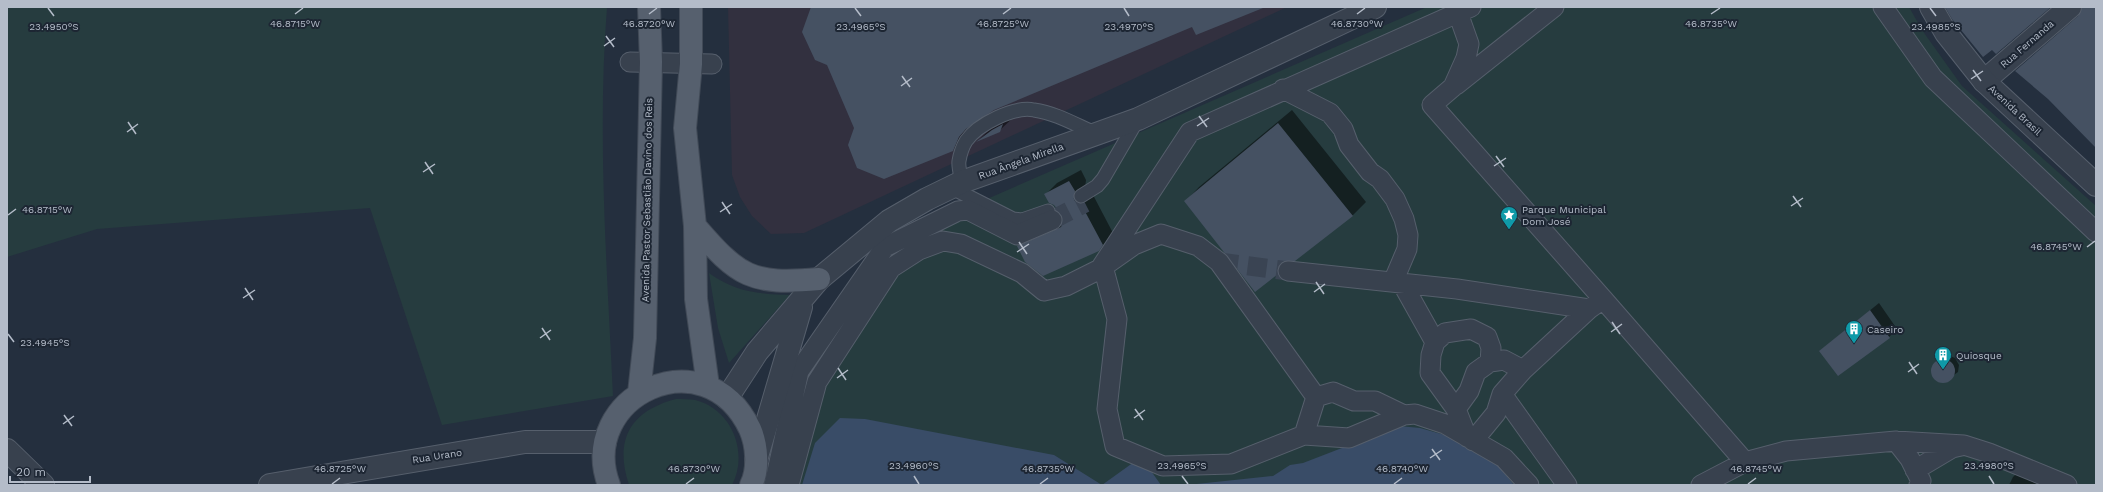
<svg xmlns="http://www.w3.org/2000/svg" width="2103" height="492" font-family="'Work Sans',sans-serif">
<rect width="100%" height="100%" fill="#242f3e"/>
<path fill="#32303f" d="M728 7H1287L804 233 771 234 752 216 740 197 732 175Z"/>
<path fill="#263c3f" d="M7 7H607C597 136 607 267 613 396L442 425 370 208 97 229 7 257Z
M1427 7H1909L1922 30 1962 86 2096 206V485H776L800 371 886 248 971 206Z
M709 273C735 292 758 294 790 295L729 363 718 328Z
M676 399C682 399 689 399 695 400 732 409 749 453 732 485H629C614 440 630 411 676 399Z"/>
<path fill="#394c67" d="M840 418 865 419 1054 455 1102 485 1141 457 1161 485H802L815 443Z
M1399 426 1420 428 1452 437 1498 465 1514 485H1187L1273 476 1290 465 1303 463Z"/>
<path fill="#0007" d="M812 7H1254L1193 25 993 109 974 123 969 134 953 150 855 128 828 64Z
M1292 110 1366 202 1353 215 1295 260H1291L1277 273 1186 201 1199 187Z
M1016 115 999 131 980 139 993 126Z
M1081 170 1086 180 1085 189 1092 193 1113 233 1110 238 1098 250 1018 246 1029 235 1064 220 1063 215 1046 194 1057 183Z
M1879 303 1897 329 1889 337 1820 351Z
M1948 355 1955 358 1959 365 1958 372 1944 382 1938 380 1932 372 1934 365Z
M2024 466 2063 485H2009L2013 477Z"/>
<path fill="#455162" d="M811 7H1263V8L1196 35 1192 27 994 110 966 129 959 137 953 151 884 179 857 168 848 145 854 128 827 65 815 60 802 32Z
M1945 7H2051L1996 54 1992 50 1983 57 1952 19Z
M2082 7H2096V148L2048 99 2015 71 2078 16Z
M1278 123 1353 216 1295 261H1283L1279 265 1278 274 1255 292 1184 201Z
M1003 124 1000 132 976 142 992 130Z
M1069 181 1075 191 1074 200 1081 204 1103 245 1099 251 1043 276 1025 262 1017 246 1061 227 1063 222 1062 215 1054 205 1049 203 1044 194Z
M1870 310 1890 338 1838 376 1819 351Z
M1931 371a12 12 0 1 1 24 0a12 12 0 1 1-24 0Z"/>
<g fill="none" stroke-linecap="round" stroke-linejoin="round">
<path stroke="#3a4453" stroke-width="19" stroke-dasharray="19 10" stroke-linecap="butt" d="M1052 220 1085 203
M1219 262 1288 271"/>
<defs>
<path id="service" d="M962 182C961 176 958 167 959 161 960 155 963 146 966 141 978 124 1014 106 1034 110 1056 113 1076 125 1097 134
M950 187 1013 219 1022 220 1048 211
M1081 196 1097 186 1103 179 1138 119"/>
<path id="pedestrian" d="M1883 7 1933 78 2096 232
M1458 13 1469 44 1466 58 1453 87 1432 105 1603 299
M630 62 712 64
M1456 85 1554 7
M1283 89 1330 113 1343 129 1349 145 1370 172 1380 179 1395 199 1404 219 1408 235 1407 249 1393 282
M1288 271 1457 289 1589 309 1603 299 1745 462
M1402 283 1435 342
M1490 362 1504 360 1523 370 1502 394
M1523 370 1589 309
M1456 409 1469 391 1476 372 1490 362 1491 348 1487 337 1471 329 1445 333 1435 342 1431 355 1430 373 1456 409 1467 437
M1404 415 1375 401H1354L1333 392 1316 397 1219 262 1198 246 1161 234 1134 245 1100 269 1105 274 1117 319 1107 409 1115 446 1163 466 1231 464 1304 435 1349 438 1404 415 1415 414 1445 424 1504 458 1529 485
M1304 435 1316 397
M1473 441 1496 413 1502 394 1567 485
M1896 441 1910 459 1921 481 1919 485
M1915 470 1952 448 1961 446
M774 485 799 371 885 247 958 211 968 210 1017 235 1052 220
M789 485 817 382 891 268 919 250 943 241 961 244 1022 273 1044 291 1066 286 1100 269 1190 132 1471 7
M1701 485 1745 462 1786 451 1896 441 1964 445 1989 453 2067 485"/>
<path id="minor" d="M1984 81 2070 7"/>
<path id="tertiary" d="M1931 7 1946 33 1984 81 2096 185
M727 398 757 352 819 279 889 221 927 199 962 182 1138 119 1375 7
M7 450 43 485
M756 460 801 307
M270 485 525 442H605"/>
<path id="primary" d="M691 7V64L685 128 695 226 696 299 708 386
M695 226C739 277 751 285 819 279
M639 393 645 338 651 62 649 7
M609 485C576 397 705 334 750 429 757 445 759 469 751 485"/>
</defs>
<use href="#service" stroke="#565f6c" stroke-width="15"/>
<use href="#pedestrian" stroke="#565f6c" stroke-width="21"/>
<use href="#minor" stroke="#565f6c" stroke-width="24"/>
<use href="#tertiary" stroke="#565f6c" stroke-width="24"/>
<use href="#primary" stroke="#414a57" stroke-width="24"/>
<use href="#service" stroke="#38414e" stroke-width="13"/>
<use href="#pedestrian" stroke="#38414e" stroke-width="19"/>
<use href="#minor" stroke="#38414e" stroke-width="22"/>
<use href="#tertiary" stroke="#38414e" stroke-width="22"/>
<use href="#primary" stroke="#56606e" stroke-width="22"/>
</g>
<path fill="none" stroke="#b4bcc9" stroke-width="1.5" d="M48 8 54 16M855 8 861 16M1124 8 1129 16M1930 8 1936 16M295 14 303 8M649 14 657 8M1003 14 1011 8M1357 14 1365 8M1711 14 1720 8M606 36 614 47M604 46 615 38M1973 70 1981 81M902 76 910 87M1971 79 1983 71M901 86 912 78M1199 116 1207 127M128 122 136 134M1197 126 1209 118M127 132 138 124M1496 156 1504 167M425 162 433 174M1494 166 1506 158M423 172 435 164M1793 196 1801 207M722 202 730 214M1791 206 1803 198M720 212 732 204M8 215 16 209M1019 242 1027 254M2087 247 2095 241M1017 252 1029 244M1316 282 1324 294M245 288 253 300M1314 292 1325 284M243 298 255 290M1612 322 1620 334M542 328 550 340M1611 332 1622 324M8 334 14 342M540 338 551 330M1909 362 1917 374M838 368 846 380M1908 372 1919 364M837 378 848 370M1135 409 1143 420M64 415 72 426M1134 418 1145 410M63 424 74 416M1432 449 1440 460M1430 458 1442 450M914 476 919 484M1182 476 1188 484M1989 476 1994 484M332 484 340 478M686 484 694 478M1040 484 1048 478M1394 484 1402 478M1748 484 1756 478"/>
<defs>
<symbol id="sight-pin" viewBox="-11 -11 22 30"><path d="M0 17L-7.5 6A9.5 9.5 0 1 1 7.5 6Z" fill="#0f9aa8" stroke="#1d2633"/><path d="M0-6L1.8-2.2L6-1.7L2.9 1.2L3.7 5.4L0 3.3L-3.7 5.4L-2.9 1.2L-6-1.7L-1.8-2.2Z" fill="#fff"/></symbol>
<symbol id="building-pin" viewBox="-11 -11 22 30"><path d="M0 17L-7.5 6A9.5 9.5 0 1 1 7.5 6Z" fill="#0f9aa8" stroke="#1d2633"/><path d="M-4-6H4V6H1V3H-1V6H-4ZM-2.5-4.3h1.7v1.8h-1.7ZM.8-4.3h1.7v1.8H.8ZM-2.5-1h1.7V.8h-1.7ZM.8-1h1.7V.8H.8Z" fill="#fff"/></symbol>
</defs>
<g fill-rule="evenodd">
<use href="#sight-pin" x="1499" y="205" width="20" height="27"/>
<use href="#building-pin" x="1844" y="319" width="20" height="27"/>
<use href="#building-pin" x="1933" y="345" width="20" height="27"/>
</g>
<g text-anchor="middle" dominant-baseline="central" stroke-width="4" stroke-linejoin="round" paint-order="stroke">
<g font-size="10" fill="#b4bcc9" stroke="#1d2633">
<text transform="translate(2027 44) rotate(-41)">Rua Fernanda</text>
<text transform="translate(2015 110) rotate(43)">Avenida Brasil</text>
<text transform="translate(1021 161) rotate(-20)">Rua Ângela Mirella</text>
<text transform="translate(647 200) rotate(-89)">Avenida Pastor Sebastião Davino dos Reis</text>
<text transform="translate(437 456) rotate(-9)">Rua Urano</text>
</g>
<g font-size="10" fill="#b4bcc9" stroke="#1d2633" text-anchor="start">
<text x="1522" y="209">Parque Municipal<tspan x="1522" dy="12">Dom José</tspan></text>
<text x="1867" y="329">Caseiro</text>
<text x="1956" y="355">Quiosque</text>
</g>
</g>
<g font-size="10" text-anchor="middle" fill="#b4bcc9" stroke="#1d2633" stroke-width="4" stroke-linejoin="round" paint-order="stroke">
<text x="295" y="27">46.8715°W</text>
<text x="649" y="27">46.8720°W</text>
<text x="1003" y="27">46.8725°W</text>
<text x="1357" y="27">46.8730°W</text>
<text x="1711" y="27">46.8735°W</text>
<text x="54" y="30">23.4950°S</text>
<text x="861" y="30">23.4965°S</text>
<text x="1129" y="30">23.4970°S</text>
<text x="1936" y="30">23.4985°S</text>
<text x="47" y="213">46.8715°W</text>
<text x="2056" y="250">46.8745°W</text>
<text x="45" y="346">23.4945°S</text>
<text x="914" y="469">23.4960°S</text>
<text x="1182" y="469">23.4965°S</text>
<text x="1989" y="469">23.4980°S</text>
<text x="340" y="472">46.8725°W</text>
<text x="694" y="472">46.8730°W</text>
<text x="1048" y="472">46.8735°W</text>
<text x="1402" y="472">46.8740°W</text>
<text x="1756" y="472">46.8745°W</text>
</g>
<rect width="2103" height="492" fill="none" stroke="#b4bcc9" stroke-width="16"/>
<path d="M10 476v6h80v-6" fill="none" stroke="#b4bcc9" stroke-width="2"/>
<text x="16" y="476" font-size="12" fill="#b4bcc9" stroke="#1d2633" stroke-width="3" paint-order="stroke">20 m</text>
</svg>
